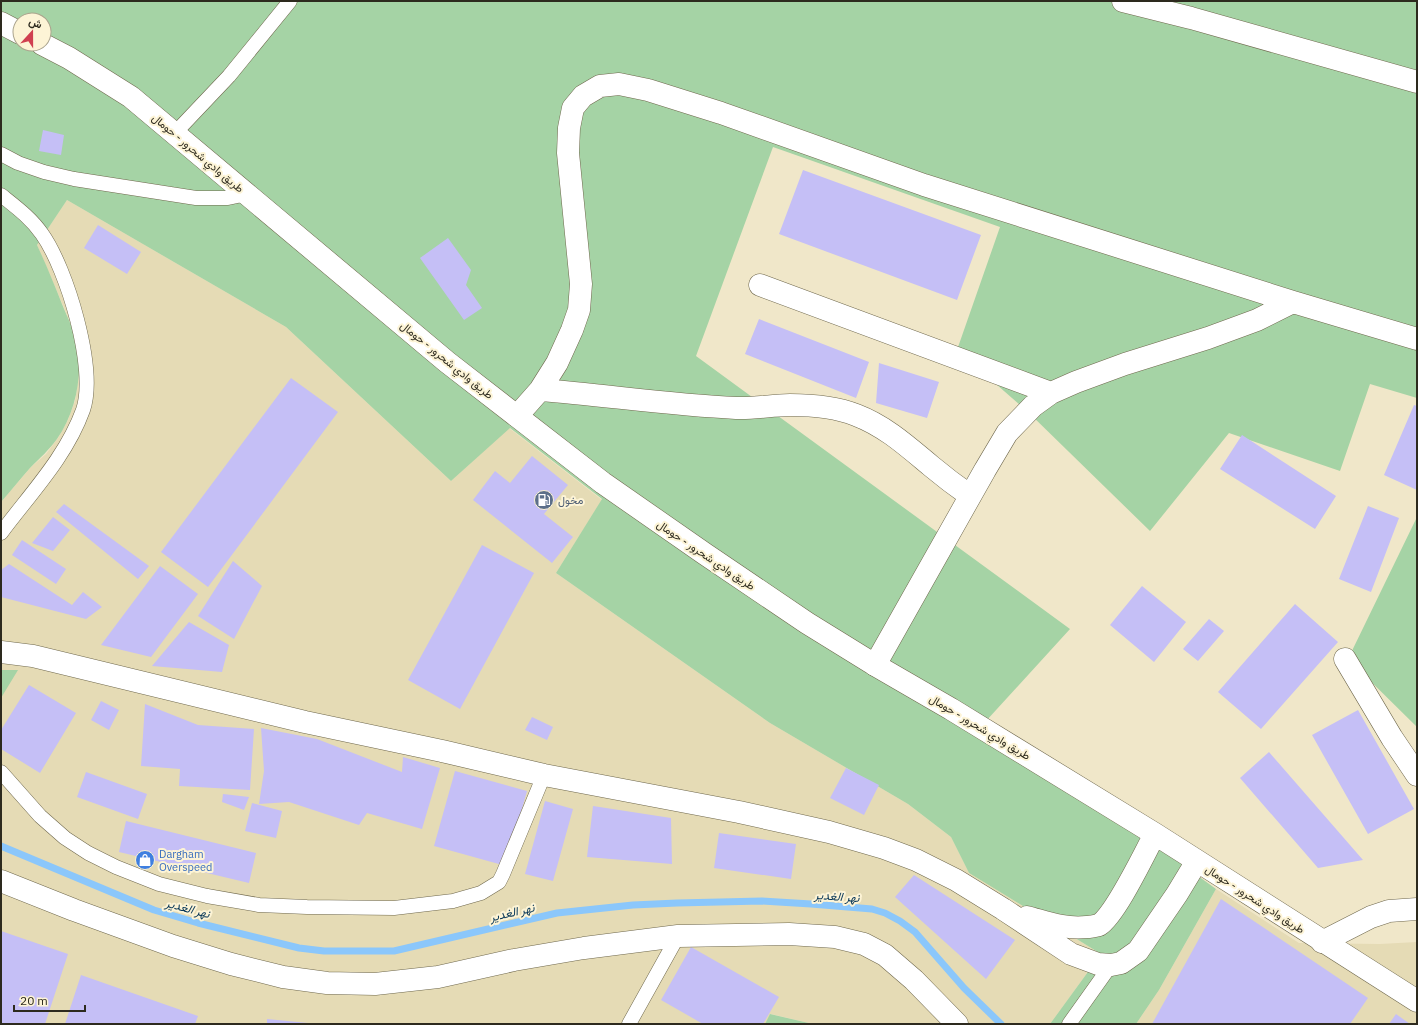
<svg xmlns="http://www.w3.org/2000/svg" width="1418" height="1025" font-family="'IBM Plex Sans',Vazirmatn,sans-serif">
<rect width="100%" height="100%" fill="#f0e7c9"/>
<path fill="#e5dbb5" d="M67 200 286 327 451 481 509 428 602 500 556 573 770 723 908 804 951 837 969 873 1101 954 1050 1024H813L771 1014 765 1024H1V502L31 467 46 454 58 438 68 420 75 401 78 382 71 324 37 245Z
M1216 889 1299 943 1380 944 1417 942V1024H1136L1159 990Z"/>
<path fill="#a5d3a5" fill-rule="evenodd" d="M1 1H1417V398L1370 384 1340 471 1229 433 1150 531 1028 412 957 350 1000 227 773 147 696 356 1070 629 986 721 1216 889 1159 990 1136 1024H1050L1101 954 969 873 951 837 908 804 770 723 556 573 602 499 510 428 451 481 286 327 67 200 37 245C46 264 54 284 62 304 67 317 74 329 77 343 83 375 76 412 57 439 49 450 40 458 30 468 20 479 11 491 1 502ZM20 20H44V44H20Z
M1417 517V727L1348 659Z
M1 670H18L1 698Z
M770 1014 813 1024H765Z"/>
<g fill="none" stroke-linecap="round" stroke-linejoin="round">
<path stroke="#8bc7fb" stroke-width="7" d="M1 846 154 910 198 923 299 948 324 951H394L557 913 633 905 677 903 762 901 811 904 872 909 885 913 900 921 915 932 964 988 1001 1024"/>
</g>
<path fill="#c5bff6" d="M43 130 64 135 61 155 39 151Z
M803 170 981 235 957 300 779 234Z
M98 225 141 252 127 274 84 248Z
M448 238 471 270 466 285 482 308 464 320 420 258Z
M759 319 869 362 856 398 745 354Z
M879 363 939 382 927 418 876 403Z
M291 378 338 412 208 587 161 552Z
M1414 405 1417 406V490L1384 475Z
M1242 435 1336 496 1315 529 1220 469Z
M532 456 568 485 544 514 573 537 552 563 473 500 495 471 510 483Z
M64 504 149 566 138 579 56 512Z
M1368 506 1399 518 1371 592 1339 579Z
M53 517 70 530 53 551 32 543Z
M22 540 66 569 56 584 12 555Z
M482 545 534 573 460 709 408 680Z
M233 561 262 586 234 639 198 616Z
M9 564 72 605 83 592 102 607 86 619 1 597V570Z
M160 566 198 594 151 657 101 645Z
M1142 586 1186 622 1154 662 1110 625Z
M1295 604 1338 642 1261 729 1218 692Z
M1209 619 1224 631 1198 661 1183 649Z
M189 622 229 645 222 672 152 666Z
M29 685 76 713 40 773 1 749V730Z
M101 701 119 710 109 730 91 720Z
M145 704 198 725 254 729 250 790 179 786 180 769 141 766Z
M1358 710 1414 809 1368 834 1312 735Z
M532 717 553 727 547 740 525 730Z
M261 728 317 739 402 772 403 757 440 768 422 829 367 813 359 825 289 802 259 804 264 771Z
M1269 752 1363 860 1318 868 1240 778Z
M846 768 879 785 864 815 830 798Z
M455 771 527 791 506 866 434 846Z
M86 772 147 794 138 819 77 797Z
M223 794 249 797 244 810 222 802Z
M545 801 573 809 553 881 525 874Z
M252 803 282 811 276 838 245 831Z
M593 806 671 818 672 864 587 857Z
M126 821 256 853 249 883 119 852Z
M719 833 796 844 791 879 714 868Z
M914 875 1015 940 986 979 895 897Z
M1221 899 1368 998 1350 1024H1152Z
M1 931 68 954 45 1024H1Z
M691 947 779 997 763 1024H703L661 1000Z
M81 975 198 1016 195 1024H65Z
M1396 1014 1410 1024H1389Z
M267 1019 308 1023V1024H267Z"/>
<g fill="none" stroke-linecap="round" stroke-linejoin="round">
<defs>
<path id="lane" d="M175 133 229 76 290 1
M1 154 18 163 44 172 74 179 196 198H228L247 194
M1 195C16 207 31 218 42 234 67 269 97 369 83 410 66 457 30 494 1 533
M1 772 40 816 65 838 88 853 116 867 159 884 207 896 259 905 307 907 394 908 453 901 481 893 499 882 503 874 544 775
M629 1024 678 936
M1069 1024 1111 965"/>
<path id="street" d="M1123 1 1191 18 1417 82
M760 285 1051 393
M540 390C605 395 670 405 736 408 754 409 772 405 790 405 812 405 836 407 856 415 885 426 907 446 931 466 943 476 956 486 969 495
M517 416 540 390 557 363 572 330 579 310 581 284 568 153 569 128 573 108 583 96 600 86 619 84 648 90 721 113 924 185 1293 302 1417 339
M1345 659 1392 738 1417 775
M875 665 985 470 1007 433 1033 406 1051 393 1076 382 1125 364 1208 338 1257 320 1293 302
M1 881 74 910 173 946 231 964 283 977 327 983 375 984 438 977 514 960 584 948 678 936 789 934 835 937 864 944 885 955 914 980 957 1024
M1322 942 1371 917 1389 911 1417 909"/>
<path id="secondary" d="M1 23 20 33
M42 44 69 58 131 97 447 362 603 483 705 554 807 623 875 665 951 709 1155 834 1417 1001
M1 652 33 656 305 722 442 751 544 775 739 812 829 832 884 848 916 860 956 880 1003 909 1071 954 1098 964 1111 965 1121 963 1138 951 1177 894 1197 861
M1027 917C1049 923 1063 929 1087 927 1090 927 1095 926 1099 925 1116 914 1144 854 1155 834"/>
</defs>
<use href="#lane" stroke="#6f684d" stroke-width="15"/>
<use href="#street" stroke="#6f684d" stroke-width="23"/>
<use href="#secondary" stroke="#6f684d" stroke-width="23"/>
<use href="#lane" stroke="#fff" stroke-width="14"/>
<use href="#street" stroke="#fff" stroke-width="22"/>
<use href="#secondary" stroke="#fff" stroke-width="22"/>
</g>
<defs>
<symbol id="fuel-disc" viewBox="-11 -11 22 22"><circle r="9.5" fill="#5c6f8a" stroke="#fdf4d6"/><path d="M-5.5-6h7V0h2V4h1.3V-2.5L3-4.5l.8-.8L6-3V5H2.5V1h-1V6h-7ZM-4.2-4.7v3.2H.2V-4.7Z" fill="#fff"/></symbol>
<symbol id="shop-disc" viewBox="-11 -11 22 22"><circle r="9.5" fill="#3f7fe0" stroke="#fdf4d6"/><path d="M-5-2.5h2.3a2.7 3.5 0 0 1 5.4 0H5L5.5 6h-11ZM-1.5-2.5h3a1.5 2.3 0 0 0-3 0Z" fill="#fff"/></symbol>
</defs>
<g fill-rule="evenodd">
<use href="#fuel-disc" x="533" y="489" width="22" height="22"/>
<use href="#shop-disc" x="134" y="849" width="22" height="22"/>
</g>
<g text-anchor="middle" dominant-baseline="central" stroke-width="4" stroke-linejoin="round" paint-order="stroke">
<g font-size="11" fill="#2d2a1e" stroke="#fdf4d6">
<text transform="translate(198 153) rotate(40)">طريق وادي شحرور - حومال</text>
<text transform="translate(447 360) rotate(39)">طريق وادي شحرور - حومال</text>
<text transform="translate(706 555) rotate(34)">طريق وادي شحرور - حومال</text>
<text transform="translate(980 727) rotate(31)">طريق وادي شحرور - حومال</text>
<text transform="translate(1255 899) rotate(33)">طريق وادي شحرور - حومال</text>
</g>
<g font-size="11" fill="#4e5e75" stroke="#fdf4d6" text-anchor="start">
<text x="558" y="500">مخول</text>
</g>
<g font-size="11" fill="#366cbe" stroke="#fdf4d6" text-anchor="start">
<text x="159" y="854">Dargham<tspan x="159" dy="13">Overspeed</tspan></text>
</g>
<g font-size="12" font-style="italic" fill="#073657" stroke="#fdf4d6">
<text transform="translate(837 896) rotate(4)">نهر الغدير</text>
<text transform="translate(188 908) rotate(15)">نهر الغدير</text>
<text transform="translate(512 912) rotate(-13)">نهر الغدير</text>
</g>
</g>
<rect width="1418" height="1025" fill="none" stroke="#2d2a1e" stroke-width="4"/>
<g transform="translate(32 32) rotate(21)"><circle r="19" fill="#fdf4d6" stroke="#aaa38c"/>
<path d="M0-3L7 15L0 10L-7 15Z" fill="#d04050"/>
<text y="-6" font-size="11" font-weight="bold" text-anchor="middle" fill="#2d2a1e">ش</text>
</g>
<path d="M14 1005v6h71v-6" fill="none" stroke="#2d2a1e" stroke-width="2"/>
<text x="20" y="1005" font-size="12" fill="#2d2a1e" stroke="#fdf4d6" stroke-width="3" paint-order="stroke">20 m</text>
</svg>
